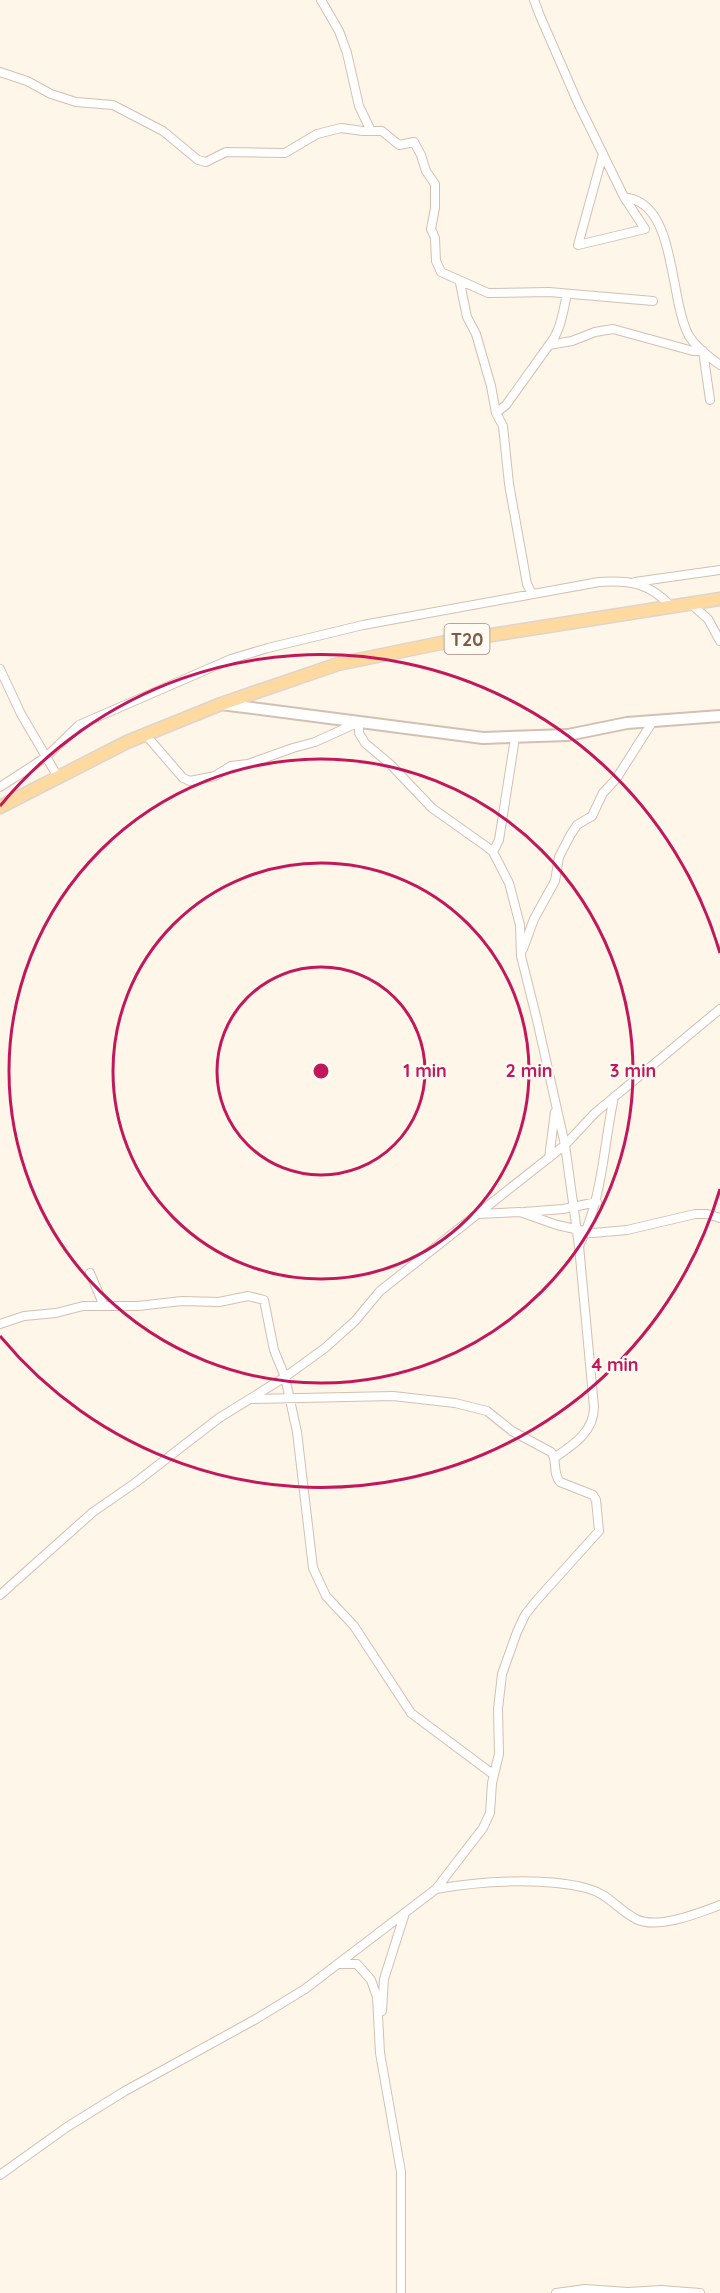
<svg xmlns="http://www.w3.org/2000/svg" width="720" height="2293" font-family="Quicksand,sans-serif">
<rect width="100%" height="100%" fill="#fef6e9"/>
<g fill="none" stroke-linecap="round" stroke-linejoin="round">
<defs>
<path id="minor" d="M321 0 339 31 347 53 359 106 371 131
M534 0 540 16 578 103 624 197C629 198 637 200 641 203 675 223 671 303 689 336 696 347 710 358 720 365
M0 72 27 81 51 94 76 102 113 105 163 131 198 160 206 162 226 152 285 153 317 134 341 128 363 131H382L399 145 414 142 421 155 426 171 435 184V208L431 229 435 238 436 261 441 272 488 293 549 292 653 301
M603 154 578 245 645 229 624 197
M460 283 467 317 476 334 491 386 496 413
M549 345C561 331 563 311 567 294
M635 582 720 570
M532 594 527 584 509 484 503 426 496 413 506 405 549 345 572 341 595 332 613 329 693 351H703L710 400
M691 604 708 619 720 641
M0 669 21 714 58 777
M145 734 183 778 190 781 215 776 231 766 248 764 293 748 315 742 359 722V733L365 743 391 765 432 808 487 847 493 852 509 883 520 925 521 956 537 1020 565 1145 579 1246 594 1407C594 1432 573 1445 554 1458
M0 787 46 757 79 725 231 659 268 648 363 625 599 582C631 580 649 583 672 607
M493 852 499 840 515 738
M523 949 534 919 555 881 559 857 571 834 577 825 592 816 603 793 616 779 653 721
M549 1158 555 1112
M524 1212 563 1209 597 1202
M479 1214 520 1212 557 1225 593 1233 627 1230 695 1214H707L720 1218
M579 1246C603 1198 603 1148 614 1097
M90 1273 104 1306
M0 1324 24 1316 56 1313 83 1306H138L182 1301 219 1302 248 1296 264 1300 274 1350 285 1377 297 1432 313 1568 326 1596 354 1626 411 1713 494 1775
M0 1595 93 1512 135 1483 219 1418 285 1377 325 1348 355 1321 380 1291 565 1145 595 1113 720 1009
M436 1889C479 1881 544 1877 586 1888 609 1894 617 1909 636 1919 657 1930 699 1913 720 1905
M339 1964H357L371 1980 377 1997 380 2053 401 2172V2293
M382 2011 384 1979 405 1913
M0 2175 67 2127 125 2091 256 2019 305 1989 436 1889 483 1828 490 1813 492 1783 499 1754 498 1709 502 1674 517 1632 525 1615 536 1601 599 1531 596 1500 593 1495 560 1482C552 1473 558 1460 551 1452L512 1431 487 1411 455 1403 393 1396 251 1399
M556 2293 585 2289 628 2292 661 2290 700 2293"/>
<path id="tertiary" d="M221 704 483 738 568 735 627 723 720 716"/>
<path id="primary" d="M0 807 127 742 221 704 338 664 441 643 720 599"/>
</defs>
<use href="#minor" stroke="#d5bfb0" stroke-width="10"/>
<use href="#tertiary" stroke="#d5bfb0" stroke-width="14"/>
<use href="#primary" stroke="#ddd4d0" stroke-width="15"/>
<use href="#minor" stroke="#fff" stroke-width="8"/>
<use href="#tertiary" stroke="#fff" stroke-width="10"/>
<use href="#primary" stroke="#ffdaa0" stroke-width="12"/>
</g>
<g fill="none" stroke="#c2185b" stroke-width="3">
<circle cx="321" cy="1071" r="104"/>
<circle cx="321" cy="1071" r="208"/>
<circle cx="321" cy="1071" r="312"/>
<path d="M720 1189A416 416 0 0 1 0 1336M0 806A416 416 0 0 1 720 953"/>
</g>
<g text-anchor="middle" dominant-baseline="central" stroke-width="5" stroke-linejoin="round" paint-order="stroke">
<rect fill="#fffaf2" stroke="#a48b7c" stroke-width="1.5" x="444.5" y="624" width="45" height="30" rx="4.5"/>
<g font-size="18" font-weight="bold" fill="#7d5b49">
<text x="467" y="639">T20</text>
</g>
</g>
<circle cx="321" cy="1071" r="9" fill="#c2185b" stroke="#fffaf2" stroke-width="3"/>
<g font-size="18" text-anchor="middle" font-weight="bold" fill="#c2185b" stroke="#fffaf2" stroke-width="5" stroke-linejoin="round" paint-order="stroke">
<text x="425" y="1077">1 min</text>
<text x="529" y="1077">2 min</text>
<text x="633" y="1077">3 min</text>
<text x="615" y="1371">4 min</text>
</g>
</svg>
